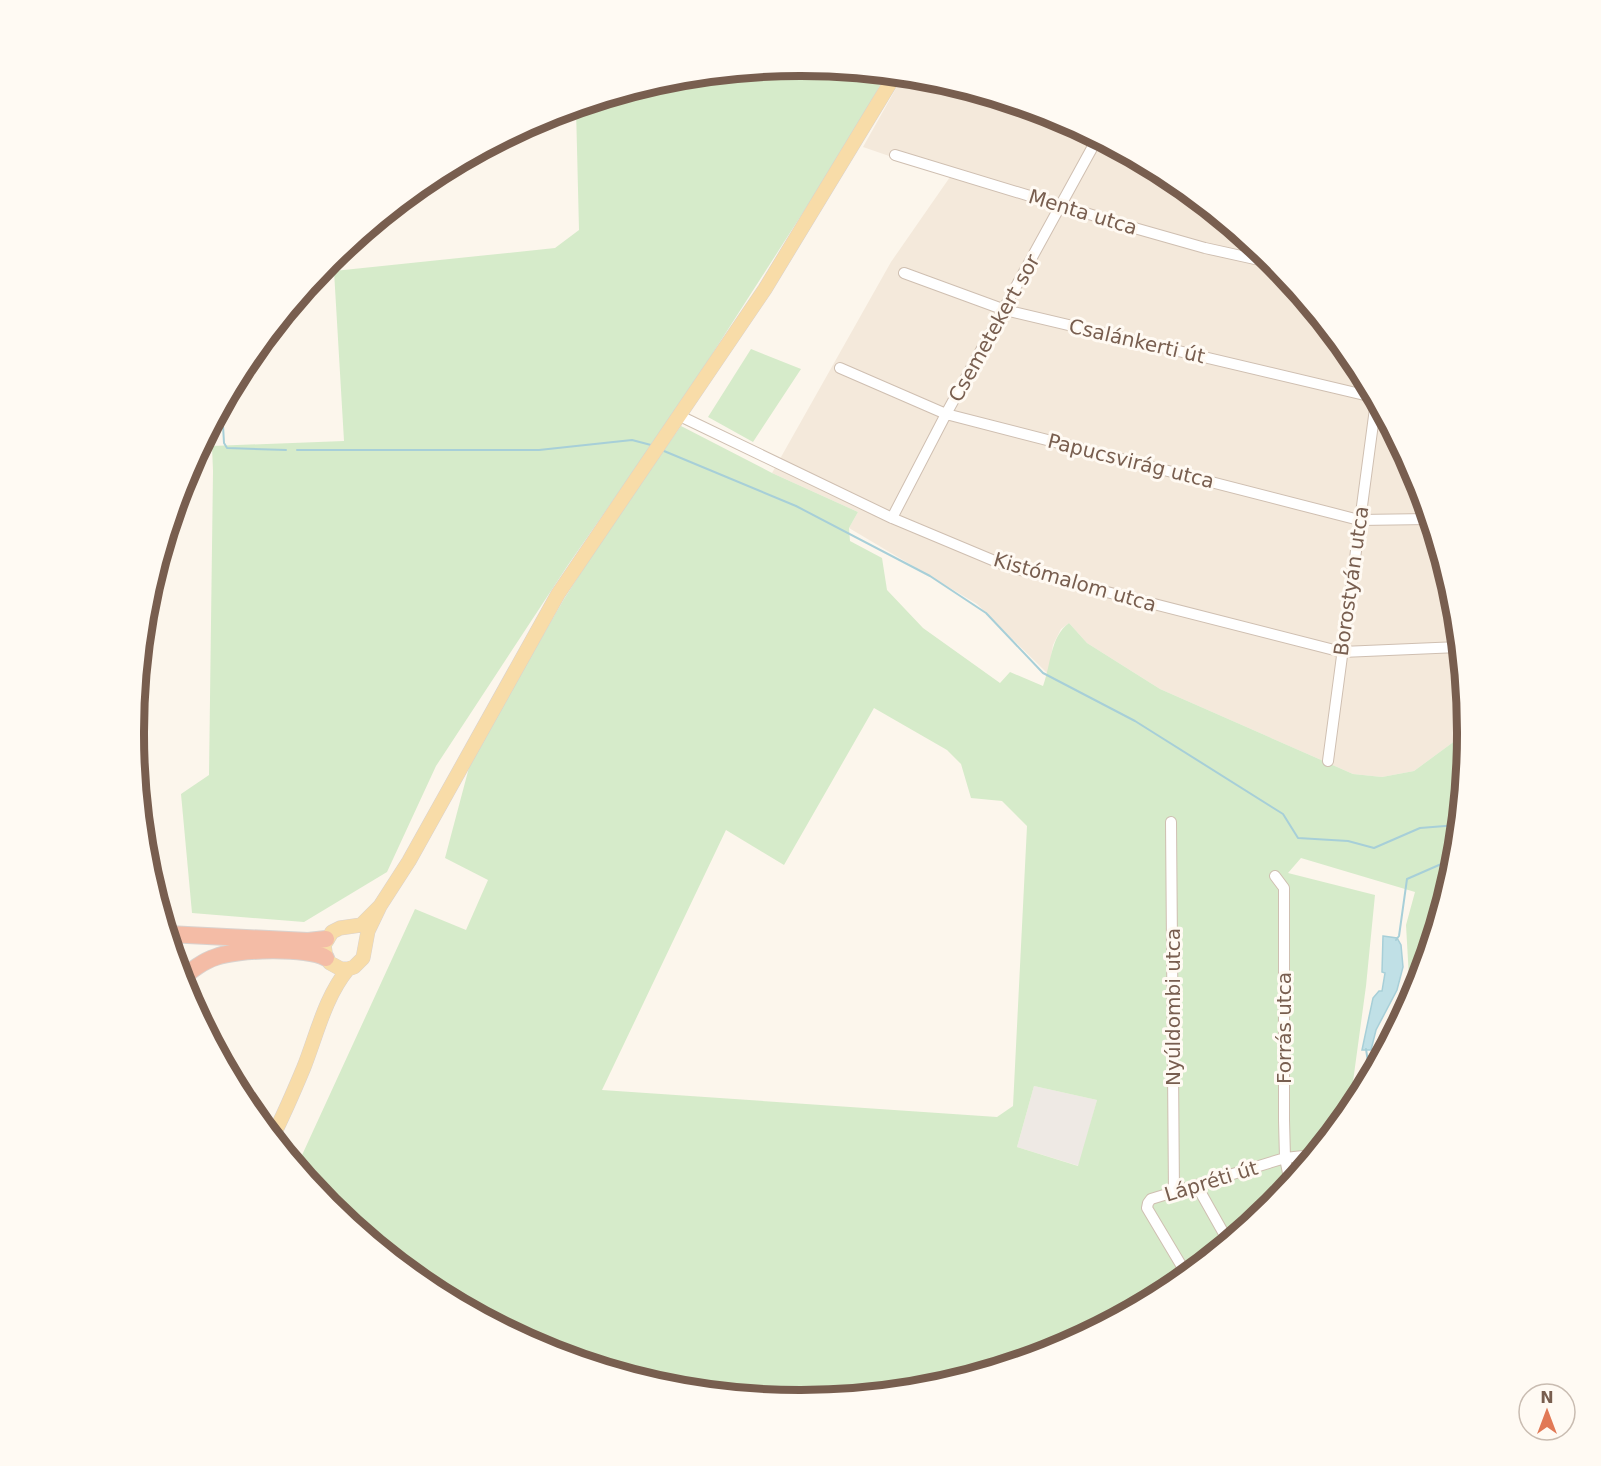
<svg xmlns="http://www.w3.org/2000/svg" width="1601" height="1466" font-family="'DejaVu Sans',sans-serif">
<rect width="100%" height="100%" fill="#fcf6ec"/>
<path fill="#f4e9db" d="M903,76L931,79L1056,117L1171,179L1272,262L1355,363L1417,478L1455,603L1467,732L1414,771L1382,777L1353,774L1160,689L1087,643L1069,623L1061,629L1053,645L1048,674L977,604L849,528L858,512L772,473L891,262L950,177L863,147Z"/>
<path fill="#eee9e4" d="M1034,1086L1097,1100L1079,1166L1017,1147Z"/>
<path fill="#d6ebca" fill-rule="evenodd" d="M801,66L886,74L854,133L684,398L568,565L436,766L387,872L304,922L192,913L181,794L209,775L213,471L212,446L344,441L334,271L555,248L579,230L576,108L671,79Z
M751,349L801,369L753,442L708,417Z
M681,426L772,473L858,512L849,528L850,541L882,558L887,590L923,628L1000,683L1010,672L1043,686C1051,665 1050,637 1069,623L1087,643L1160,689L1353,774L1382,777L1414,771L1467,732L1455,863L1417,989L1377,1063L1375,1047L1409,978L1406,925L1415,892L1301,858L1288,873L1375,895L1366,986L1349,1111L1272,1205L1171,1288L1055,1349L930,1387L801,1400L670,1387L545,1349L430,1287L329,1204L297,1166L415,909L466,930L488,880L445,858L471,760L564,599L615,520ZM874,708L947,750L961,764L971,798L1002,801L1027,826L1013,1106L997,1117L602,1090L726,830L784,865ZM1034,1086L1097,1100L1078,1166L1017,1147Z"/>
<path fill="#c0e0e6" stroke="#a7cfd8" stroke-width="1.5" d="M1383,936L1397,938L1401,945L1403,967L1397,990L1376,1030L1371,1050H1362L1373,998L1379,991H1382L1385,973L1382,972Z"/>
<g fill="none" stroke-linecap="round" stroke-linejoin="round">
<path stroke="#a7cfd8" stroke-width="2" d="M222,408L224,443L227,448L286,450
M297,450H539L632,440L651,445
M664,451L796,506L930,576L986,613L1043,673L1135,721L1283,814L1298,838L1348,841L1374,848L1420,828L1458,825
M1396,940L1399,936L1407,879L1455,858
M1366,1049L1370,1075"/>
<g stroke="#cfbfb1" stroke-width="12">
<path id="minor" d="M895,155L1138,229L1205,248L1273,263
M904,273L1005,310L1373,397
M840,368L946,414L1359,520L1429,519
M680,416L892,518L1009,567L1342,652L1459,647
M892,518L946,414L1097,139
M1328,761L1376,401
M1171,822L1174,1193
M1275,876L1284,888V1120L1285,1158L1290,1183
M1197,1186L1228,1241
M1187,1275L1147,1208L1148,1203L1151,1199L1285,1158L1313,1155"/>
</g>
<g stroke="#d9d2ce" stroke-width="15">
<path id="major" d="M380,906L361,925L340,928L332,932L324,945L326,958L330,963L341,969H348L354,967L363,958L368,931L380,906L409,861L558,594L765,289L895,75
M273,1136C284,1114 294,1091 304,1067C317,1034 325,997 348,969"/>
</g>
<g stroke="#d9d2ce" stroke-width="18">
<path id="highway" d="M168,934L308,941L326,939
M181,979C192,970 203,961 216,957C236,949 309,947 326,958"/>
</g>
<use href="#minor" stroke="#fff" stroke-width="10"/>
<use href="#major" stroke="#f8dca8" stroke-width="14"/>
<use href="#highway" stroke="#f4bca6" stroke-width="16"/>
</g>
<g text-anchor="middle" dominant-baseline="central" stroke-width="6" stroke-linejoin="round" paint-order="stroke">
<g font-size="20" fill="#785e4f" stroke="#fffaf3">
<text transform="translate(1083 212) rotate(17)">Menta utca</text>
<text transform="translate(994 328) rotate(-61)">Csemetekert sor</text>
<text transform="translate(1137 341) rotate(13)">Csalánkerti út</text>
<text transform="translate(1131 461) rotate(14)">Papucsvirág utca</text>
<text transform="translate(1351 581) rotate(-82)">Borostyán utca</text>
<text transform="translate(1075 582) rotate(16)">Kistómalom utca</text>
<text transform="translate(1173 1007) rotate(-90)">Nyúldombi utca</text>
<text transform="translate(1284 1028) rotate(-90)">Forrás utca</text>
<text transform="translate(1211 1181) rotate(-17)">Lápréti út</text>
</g>
</g>
<path d="M0 0H1601V1466H0ZM800 76H801A656 656 0 0 1 1457 732V734A656 656 0 0 1 801 1390H800A656 656 0 0 1 144 734V732A656 656 0 0 1 800 76Z" fill="#fffaf3" fill-rule="evenodd"/>
<path fill="none" stroke="#785e4f" stroke-width="8" d="M800 76H801A656 656 0 0 1 1457 732V734A656 656 0 0 1 801 1390H800A656 656 0 0 1 144 734V732A656 656 0 0 1 800 76Z"/>
<g transform="translate(1547 1412)"><circle r="28" fill="#fffaf3" stroke="#c9bcb1" stroke-width="1.5"/>
<path d="M0-4.5L10 22L0 15L-10 22Z" fill="#e17956"/>
<text y="-9" font-size="16" font-weight="bold" text-anchor="middle" fill="#785e4f">N</text>
</g>
</svg>
